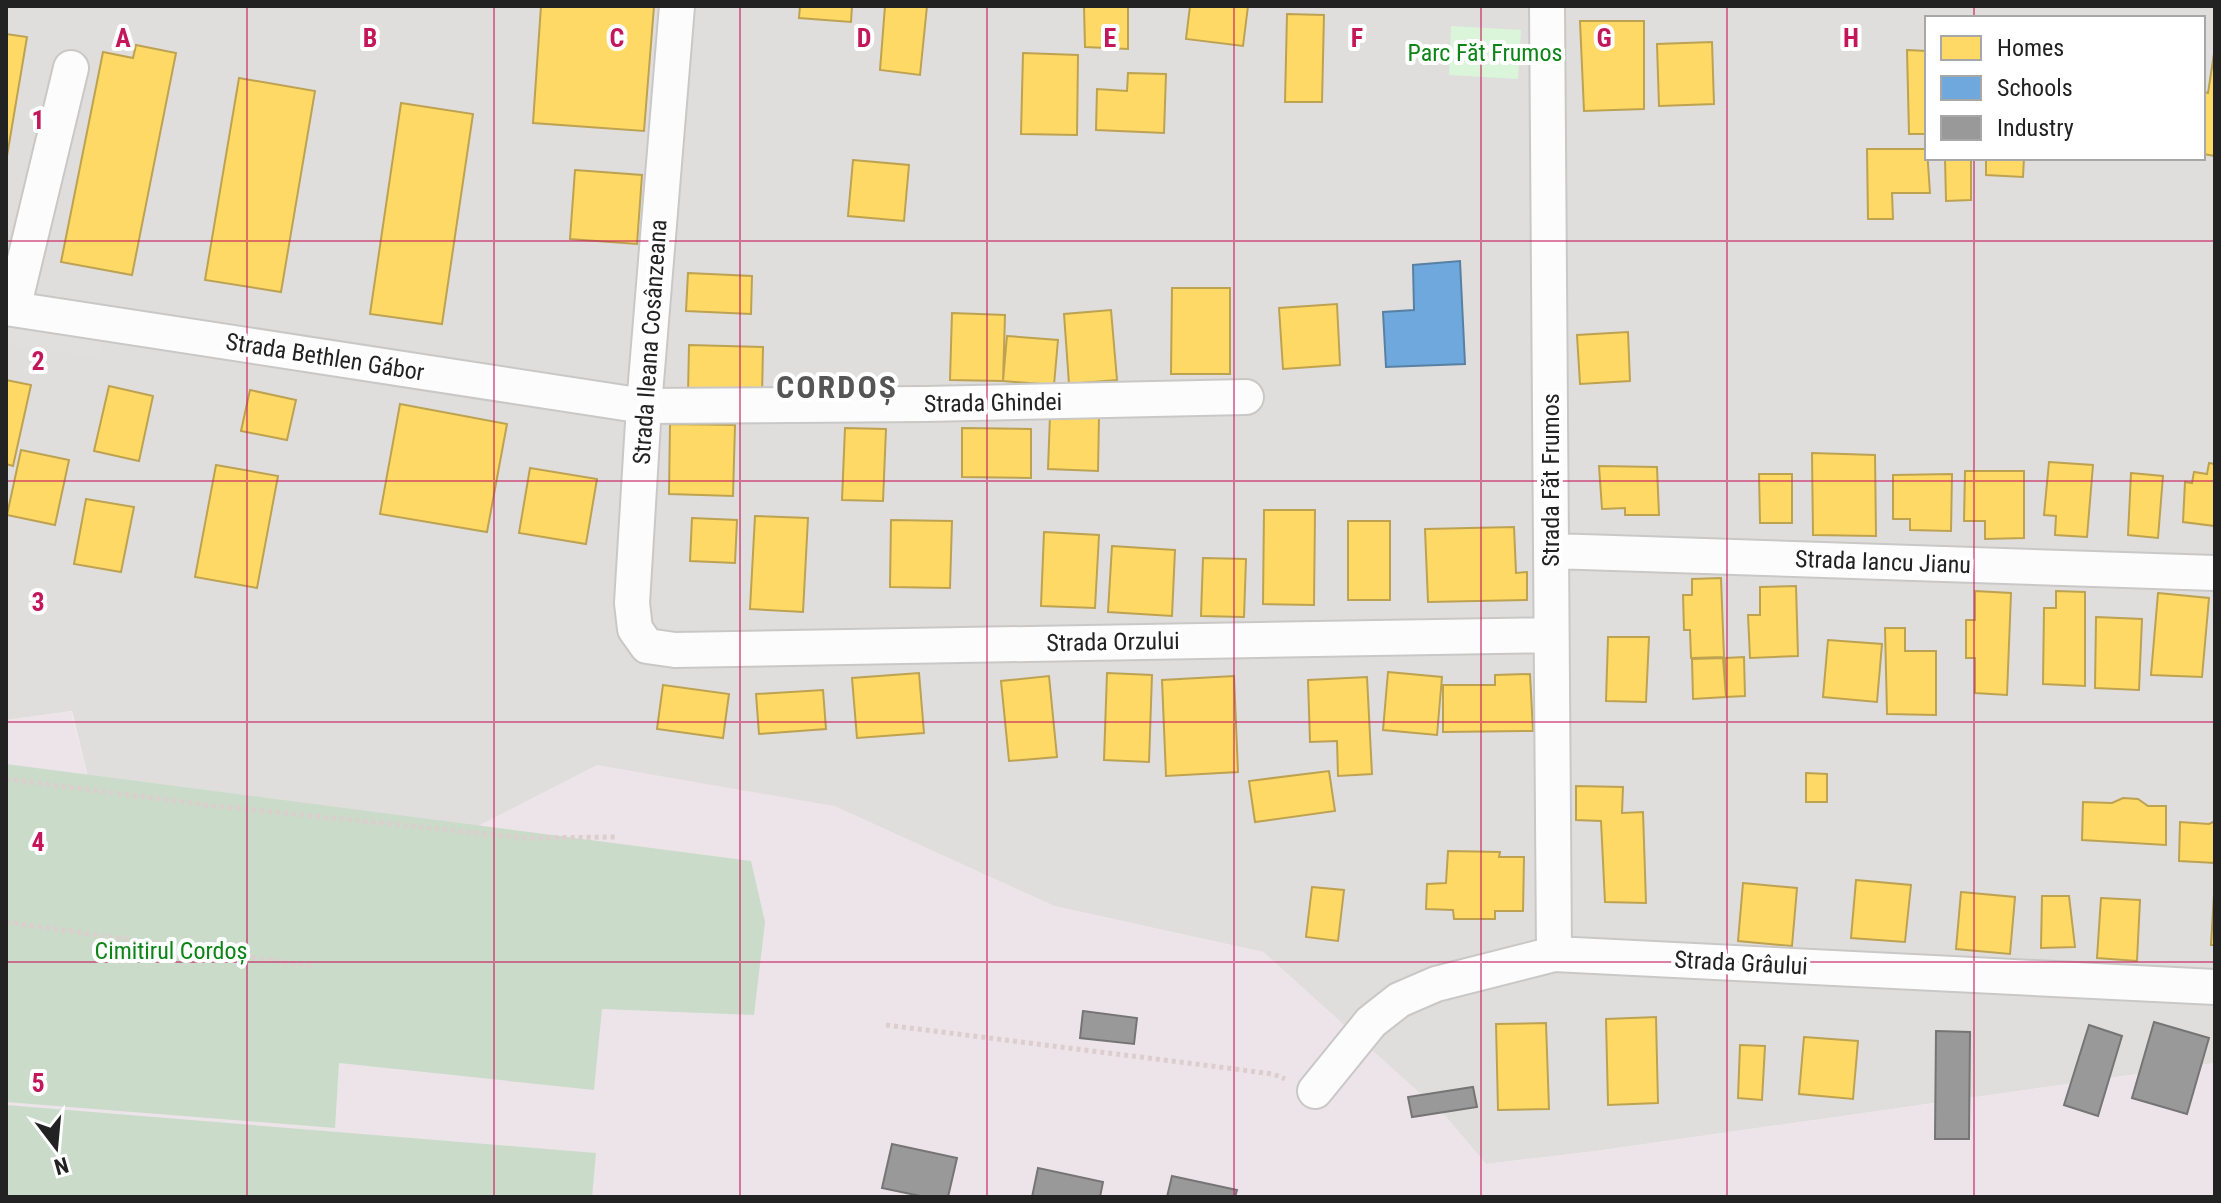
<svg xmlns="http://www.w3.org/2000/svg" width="2221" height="1203" font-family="'Roboto Condensed',sans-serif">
<rect width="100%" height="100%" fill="#f0eeeb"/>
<path fill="#dfdedc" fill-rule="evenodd" d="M6,6H2215V1063L1596,1151L1486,1164L1446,1117L1263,952L1054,906L834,806L423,854L132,959L72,711L6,720ZM1927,18H2203V158H1927Z"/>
<path fill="#ede4e9" d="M71,711L133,959L423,854L597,765L834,806L1054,906L1263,952L1446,1117L1486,1164L1596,1151L2215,1063V1197H6V720Z"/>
<path fill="#cadbca" d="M6,764L751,861L765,922L754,1015L602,1009L594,1090L339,1063L335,1128L6,1102Z
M6,1105L596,1153L592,1197H6Z"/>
<path fill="#daf5da" d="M1451,26L1521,30L1518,79L1449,75Z"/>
<path fill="#e0dfde" d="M6,315L105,329L100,358L6,344Z"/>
<path fill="#ffd966" stroke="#bda252" stroke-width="2" d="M541,6H654L644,131L533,123Z
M800,6H852L851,22L799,18Z
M885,6H927L920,75L880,70Z
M1084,6H1128V49L1085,47Z
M1190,6H1248L1243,46L1186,39Z
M1287,14L1324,15L1322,102H1285Z
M1580,21H1644V109L1584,111Z
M6,34L27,37L6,162Z
M1712,42L1714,104L1659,106L1657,44Z
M136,45L176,53L132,275L61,262L103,52L133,58Z
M2215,47V156L2203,154V92L2208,93Z
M1907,50L1927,51V134H1909Z
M1023,53L1078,55L1077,135L1021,134Z
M1128,73L1166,74L1164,133L1096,130L1097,89L1127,91Z
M239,78L315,91L281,292L205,280Z
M401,103L473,114L442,324L370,314Z
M1867,149H1927L1930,193H1892L1893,219H1868Z
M1945,158H1971V200L1946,201Z
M1986,158H2024L2023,177L1986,175Z
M853,160L909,165L904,221L848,216Z
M575,170L642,175L637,244L570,239Z
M688,273L752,276L751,314L686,311Z
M1172,288H1230V374H1171Z
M1337,304L1340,365L1283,369L1279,308Z
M1111,310L1117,380L1069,384L1064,314Z
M952,313L1005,315L1003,381L950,380Z
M1628,332L1630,381L1580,384L1577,335Z
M1007,336L1058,340L1054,385L1003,381Z
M689,345L763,347L762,396L688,394Z
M6,380L31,385L13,466L6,464Z
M109,386L153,396L139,461L94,451Z
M250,390L296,400L287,440L241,431Z
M400,404L507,424L487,532L380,514Z
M1050,416L1099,417L1098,471L1048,469Z
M670,424L735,425L733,496L669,494Z
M845,428L886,429L883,501L842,500Z
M962,428L1031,429V478L962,477Z
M21,450L69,460L55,525L7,515Z
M1812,453L1875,455L1876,536L1813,535Z
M2049,462L2093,465L2087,537L2055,535L2056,516L2044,515Z
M2209,463L2215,464V526L2183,522L2185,482L2192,483L2194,472L2207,474Z
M216,465L278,476L257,588L195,577Z
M1599,466L1657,467L1659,515H1625V508L1602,509Z
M530,468L597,479L586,544L519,533Z
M1965,471H2024V538L1985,539V521H1964Z
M2131,473L2163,476L2158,538L2128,535Z
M1759,474H1792V523H1760Z
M1952,474L1951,531L1910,530V519H1893V475Z
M86,499L134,507L121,572L74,564Z
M1264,510H1315L1314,605L1263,604Z
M755,516L808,518L803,612L750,609Z
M692,518L737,520L735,563L690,561Z
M891,520L952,521L950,588L890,587Z
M1348,521H1390V600H1348Z
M1514,527L1516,573L1527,572V600L1428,602L1425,529Z
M1044,532L1099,535L1095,608L1041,606Z
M1112,546L1175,550L1172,616L1108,612Z
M1203,558L1246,559L1244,617L1201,616Z
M1721,578L1724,657L1691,658L1690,630H1684L1683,595H1692V579Z
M1796,586L1798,656L1750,658L1748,615H1760V587Z
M1975,591L2011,593L2007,695L1975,693V658H1966V620H1975Z
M2056,591L2085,592V686L2043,684L2044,608H2056Z
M2158,593L2209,598L2202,677L2151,675Z
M2096,617L2142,619L2139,690L2095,688Z
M1885,628H1905V651H1936V715L1887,714Z
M1608,637H1649L1646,702L1606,701Z
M1828,640L1882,644L1877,702L1823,697Z
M1744,657L1745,696L1726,697L1725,658Z
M1723,658L1726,697L1693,699L1692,659Z
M1388,672L1442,677L1437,735L1383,730Z
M919,673L924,733L857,738L852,678Z
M1107,673L1152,675L1149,762L1104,760Z
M1530,674L1533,731L1443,732V685H1495V675Z
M1049,676L1057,757L1009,761L1001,681Z
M1234,676L1238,772L1166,776L1162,680Z
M1367,677L1372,774L1338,776L1337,741L1310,742L1308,680Z
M663,685L729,694L723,738L657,729Z
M823,690L826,729L759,734L756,694Z
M1329,771L1335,811L1255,822L1249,781Z
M1806,773L1827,774V802H1806Z
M1576,786L1623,787L1622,813L1643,812L1646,903L1605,902L1601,821L1576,820Z
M2123,798L2138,799L2148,806H2166V845L2082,840L2083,802L2112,803Z
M2215,821V863L2179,861L2180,822L2209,824Z
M1448,851L1500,852L1499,857H1524L1523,911H1495V919H1454L1453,910L1426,909L1427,884L1446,883Z
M1856,880L1911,885L1905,942L1851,938Z
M1743,883L1797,888L1792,946L1738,941Z
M1312,887L1344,890L1338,941L1306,937Z
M1961,892L2015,897L2010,954L1956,949Z
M2214,894H2215V945H2211Z
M2042,896H2069L2075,947L2041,948Z
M2101,898L2140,900L2137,961L2097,958Z
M1656,1017L1658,1103L1608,1105L1606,1019Z
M1546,1023L1549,1109L1498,1110L1496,1024Z
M1804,1037L1858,1041L1853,1099L1799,1094Z
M1740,1045L1765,1046L1762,1100L1738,1098Z"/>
<path fill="#6fa8dc" stroke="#5880a4" stroke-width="2" d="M1460,261L1465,364L1386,367L1383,312L1414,310L1413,265Z"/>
<path fill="#999" stroke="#757575" stroke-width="2" d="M1083,1011L1137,1018L1134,1044L1080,1038Z
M2154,1022L2209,1038L2187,1114L2132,1098Z
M2089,1025L2122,1036L2098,1116L2064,1105Z
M1936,1031L1970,1032L1969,1139H1935Z
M1473,1087L1477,1107L1412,1117L1408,1097Z
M892,1144L957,1158L948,1197H925L882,1188Z
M1038,1168L1103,1182L1100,1197H1032Z
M1172,1176L1237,1190L1235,1197H1167Z"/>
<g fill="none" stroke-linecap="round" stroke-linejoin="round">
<g stroke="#c9c8c7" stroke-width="38">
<path id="minor" d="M677,6L644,406L632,603L635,629L647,646L675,650L1550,635
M1547,6L1554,954
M6,308L644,406L925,404L1246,397
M13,309L71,68
M1552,551L2215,573
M1315,1091L1371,1022L1399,1000L1436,984L1554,954L2215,987"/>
</g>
<path stroke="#dccecd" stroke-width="5" stroke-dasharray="4 4" stroke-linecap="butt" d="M6,779L207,805L526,838L618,837
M6,922L313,966
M886,1025L1219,1067L1273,1074L1285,1079"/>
<use href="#minor" stroke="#fdfcfc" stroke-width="34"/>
</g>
<path fill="none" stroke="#c2185b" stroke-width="2" stroke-opacity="0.55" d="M247,6V1197M494,6V1197M740,6V1197M987,6V1197M1234,6V1197M1481,6V1197M1727,6V1197M1974,6V18M1974,158V1197M6,241H2215M6,481H2215M6,722H2215M6,962H2215"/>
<g text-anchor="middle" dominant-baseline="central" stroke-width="8" stroke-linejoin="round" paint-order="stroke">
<g font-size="24" fill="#0c8416" stroke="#fff">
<text x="1485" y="53">Parc Făt Frumos</text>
<text x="171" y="951">Cimitirul Cordoș</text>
</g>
<g font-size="24" fill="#222" stroke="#fff">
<text transform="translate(650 342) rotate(-86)">Strada Ileana Cosânzeana</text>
<text transform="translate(325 357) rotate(9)">Strada Bethlen Gábor</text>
<text transform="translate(993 403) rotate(-1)">Strada Ghindei</text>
<text transform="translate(1551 480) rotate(-90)">Strada Făt Frumos</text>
<text transform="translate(1883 562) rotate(2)">Strada Iancu Jianu</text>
<text transform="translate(1113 642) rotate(-1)">Strada Orzului</text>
<text transform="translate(1741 963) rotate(3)">Strada Grâului</text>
</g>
<g font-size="32" font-weight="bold" letter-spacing="2" fill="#555" stroke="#fff">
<text x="837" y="387">CORDOȘ</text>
</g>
</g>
<g font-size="26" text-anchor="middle" font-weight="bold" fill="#c2185b" stroke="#fff" stroke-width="8" stroke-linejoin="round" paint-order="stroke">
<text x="123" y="47">A</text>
<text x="370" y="47">B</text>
<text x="617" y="47">C</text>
<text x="864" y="47">D</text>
<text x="1110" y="47">E</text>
<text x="1357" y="47">F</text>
<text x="1604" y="47">G</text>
<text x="1851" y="47">H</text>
<text x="38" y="129">1</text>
<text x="38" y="370">2</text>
<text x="38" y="611">3</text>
<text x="38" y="851">4</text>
<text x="38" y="1092">5</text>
</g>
<rect width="2221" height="1203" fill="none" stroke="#222222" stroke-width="16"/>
<rect x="1925" y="16" width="280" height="144" fill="#ffffff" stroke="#a7a7a7" stroke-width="2"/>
<rect x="1941" y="36" width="40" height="24" fill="#ffd966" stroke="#a7a7a7" stroke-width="2"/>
<text x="1997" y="56" font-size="24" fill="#222222">Homes</text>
<rect x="1941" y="76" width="40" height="24" fill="#6fa8dc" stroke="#a7a7a7" stroke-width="2"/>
<text x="1997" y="96" font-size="24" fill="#222222">Schools</text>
<rect x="1941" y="116" width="40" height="24" fill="#999999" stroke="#a7a7a7" stroke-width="2"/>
<text x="1997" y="136" font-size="24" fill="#222222">Industry</text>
<g transform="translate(56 1147) rotate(164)" stroke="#ffffff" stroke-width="6" paint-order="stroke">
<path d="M0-6L14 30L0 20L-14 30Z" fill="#222222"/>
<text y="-12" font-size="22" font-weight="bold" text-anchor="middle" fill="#222222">N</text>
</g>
</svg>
